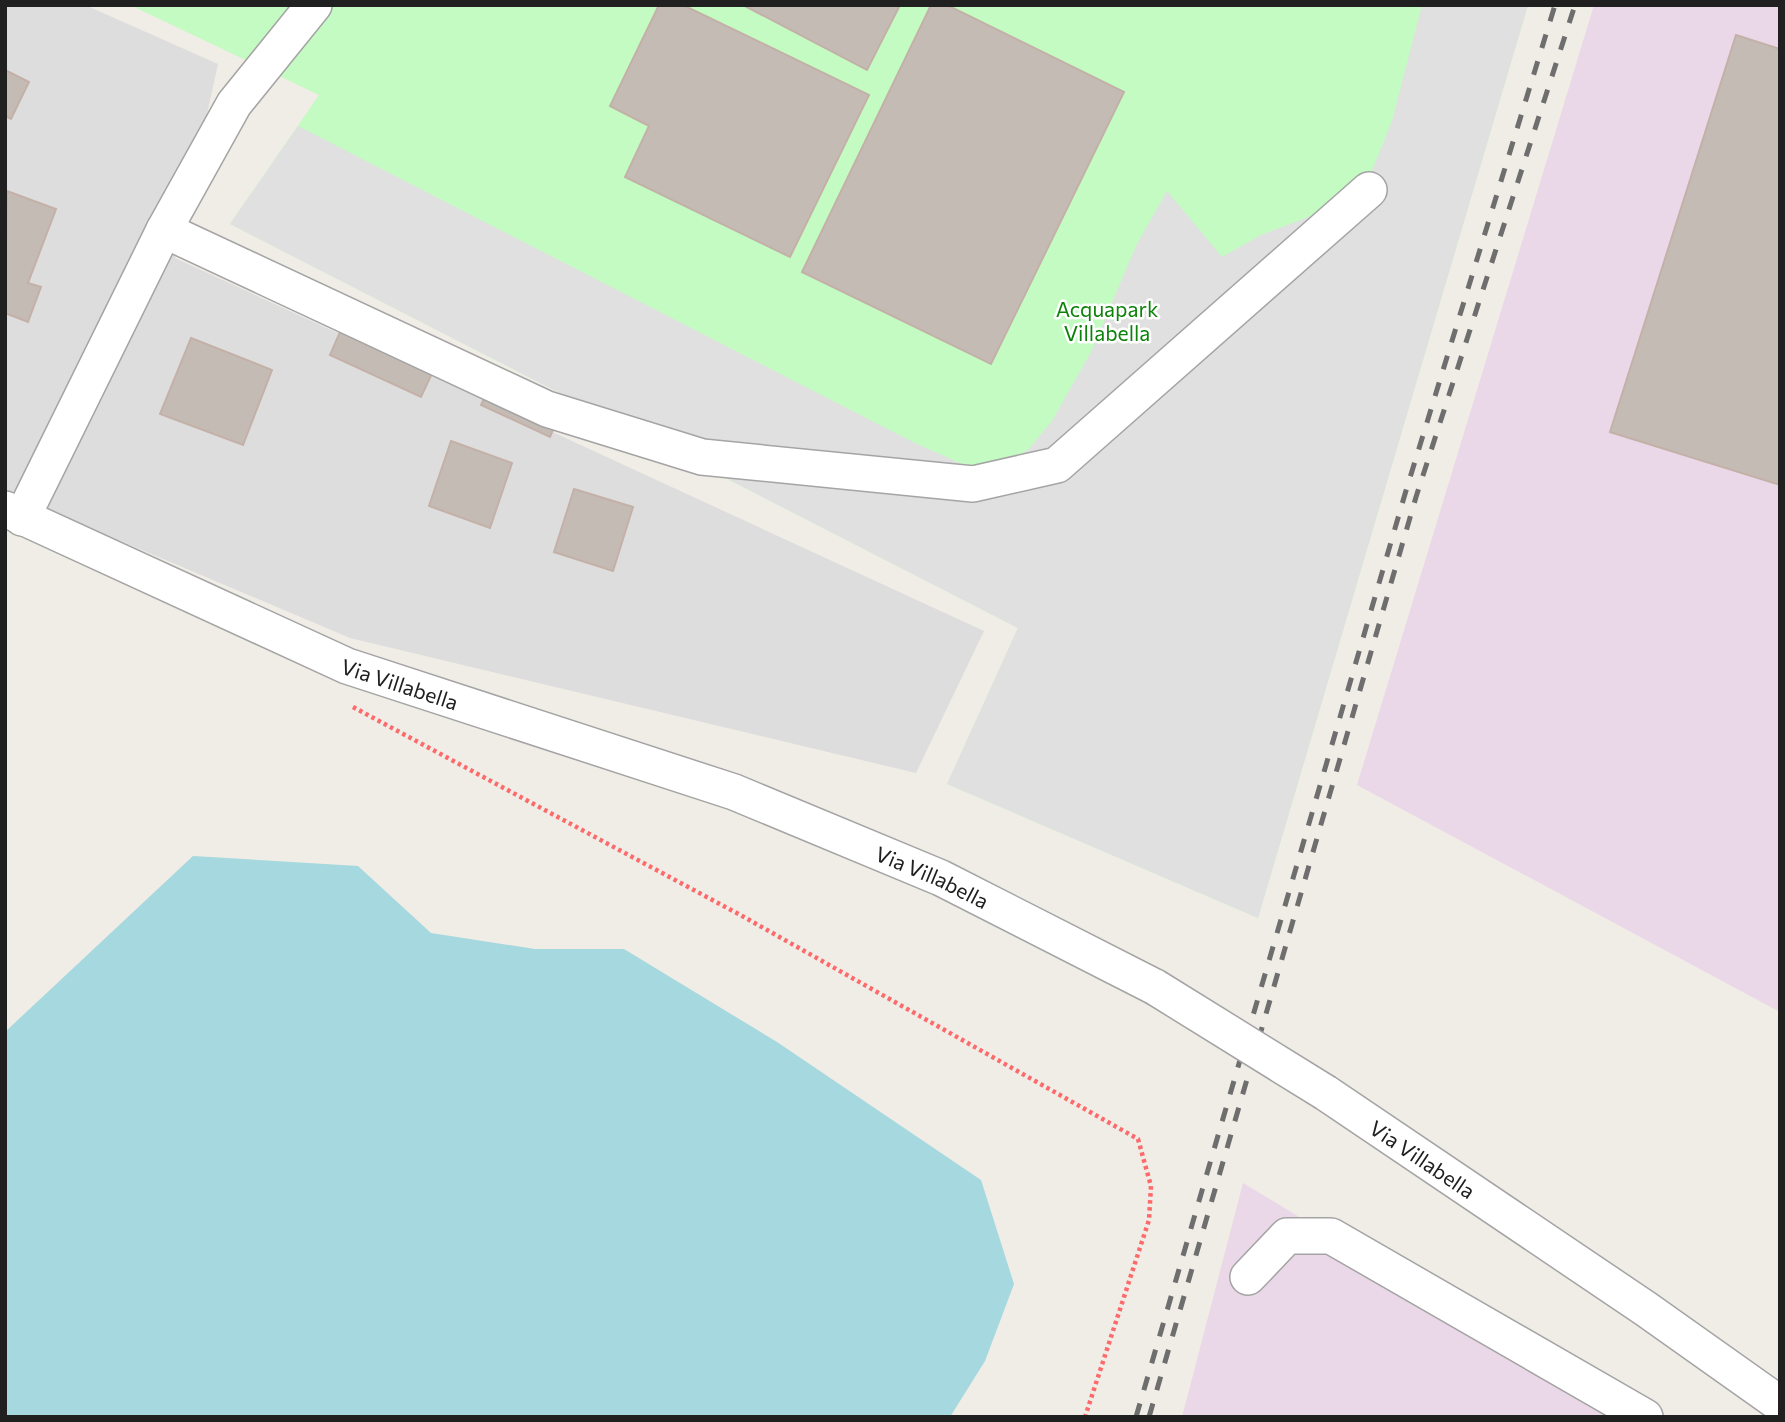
<svg xmlns="http://www.w3.org/2000/svg" width="1785" height="1422" font-family="Commissioner,sans-serif">
<rect width="100%" height="100%" fill="#f0ece6"/>
<path fill="#dedddd" d="M5,5H85L218,64L175,258L984,631L916,773L350,638L5,492Z"/>
<path fill="#ead8e8" d="M1594,5H1780V1012L1357,785Z
M1243,1183L1630,1417H1182Z"/>
<path fill="#c4fbc2" d="M130,5H1528L1258,918L947,784L1018,628L230,224L319,95Z"/>
<path fill="#e0e0e0" d="M1422,5H1528L1258,918L947,784L1018,628L230,224L298,126L913,442L975,470L1007,462L1028,450L1052,421L1091,352L1136,246L1167,191L1222,257L1261,235L1306,218L1339,199L1372,171L1392,121Z"/>
<path fill="#a5d8df" d="M193,856L358,866L431,933L535,949H624L777,1042L981,1180L1014,1284L985,1361L950,1417H5V1032Z"/>
<path fill="#c5bbb5" stroke="#c3b1a8" stroke-width="2" d="M659,5H683L869,95L790,257L625,177L649,126L610,106Z
M743,5H900L867,70Z
M931,5H947L1124,92L991,364L802,272Z
M1736,35L1780,49V485L1610,432Z
M5,70L29,82L11,119L5,116Z
M7,191L56,209L28,283L41,287L28,322L5,313Z
M343,325L435,367L421,397L330,355Z
M191,338L272,370L243,445L160,414Z
M487,392L556,423L550,437L481,405Z
M451,441L512,463L490,528L429,506Z
M574,489L633,507L613,571L554,552Z"/>
<g fill="none" stroke-linecap="round" stroke-linejoin="round">
<g stroke="#a4a4a4" stroke-width="38">
<g id="street">
<path d="M164,230L547,409L702,457L973,484L1057,465L1369,190"/>
<path id="s1" d="M5,509L347,666L734,792L941,878L1155,987"/>
<path d="M22,518L164,230L234,104L314,5"/>
<path id="s2" d="M1326,1093L1646,1309L1780,1404"/>
<path d="M1248,1277L1287,1236H1331L1645,1417"/>
</g>
</g>
<path stroke="#fd6a6b" stroke-width="4.5" stroke-dasharray="3.5 3.5" stroke-linecap="butt" d="M353,707L744,917L1138,1139L1151,1186L1149,1220L1085,1417"/>
<use href="#street" stroke="#fff" stroke-width="35"/>
<path stroke="#6e6e6e" stroke-width="5" stroke-dasharray="14 14" stroke-linecap="butt" d="M1136,1417L1405,494L1555,5
M1149,1417L1416,497L1575,5"/>
<g stroke="#a4a4a4" stroke-width="38" stroke-linecap="butt">
<path id="street-bridge" d="M1155,987L1326,1093"/>
</g>
<use href="#street-bridge" stroke="#fff" stroke-width="35"/>
</g>
<g text-anchor="middle" dominant-baseline="central" stroke-width="5" stroke-linejoin="round" paint-order="stroke">
<g font-size="21" fill="#0c8209" stroke="#fff">
<text x="1107" y="308">Acquapark<tspan x="1107" dy="24">Villabella</tspan></text>
</g>
<g font-size="21" fill="#202020" stroke="#fff">
<text stroke="none"><textPath href="#s1" startOffset="432">Via Villabella</textPath></text>
<text stroke="none"><textPath href="#s1" startOffset="999">Via Villabella</textPath></text>
<text stroke="none"><textPath href="#s2" startOffset="117">Via Villabella</textPath></text>
</g>
</g>
<rect width="1785" height="1422" fill="none" stroke="#202020" stroke-width="14"/>
</svg>
